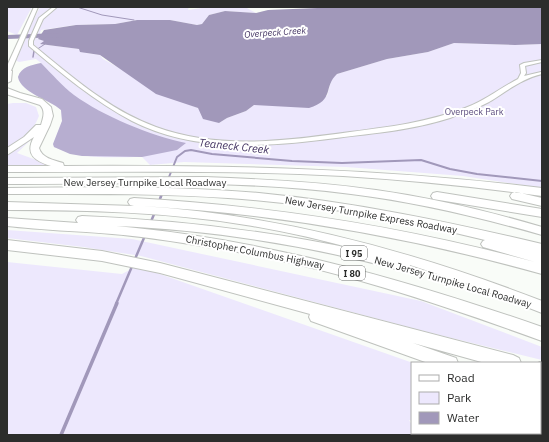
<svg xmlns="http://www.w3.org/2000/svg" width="549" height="442" font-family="'IBM Plex Sans',sans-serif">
<rect width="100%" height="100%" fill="#f9fcf8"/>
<path fill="#ede8fd" d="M7,7H32L17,35L7,31Z
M40,7H189L188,10L208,7H245L256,13L225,11L209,15L202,24L197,25L170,20H137L115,24L75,25L41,30L38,39L45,41L41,44L79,49L86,53L100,55L103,59L175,99L198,108L219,123L227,118L246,111L254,105L327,96L332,78L337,74L387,59L428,52L454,43L515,45L542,44V188L463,176L346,167L184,162L150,165L142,157C110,157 84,160 54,147L53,144L62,121L61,110C49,99 21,93 18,77C22,66 31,66 41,63L36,59L19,62L15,60V57Z
M13,103H26L36,107L39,116C32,133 23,139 7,148V104Z
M37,134L17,153L53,166H7V154Z
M7,230L132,239L421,301L542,347V360L427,332L141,256L83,247L7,238Z
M7,262L122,274L137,266L413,363L412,421L409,420L412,425V433H418L419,435H7Z
M540,408H542V435H460L453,433H540Z"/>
<path fill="#b7aed0" d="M41,63C52,74 62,86 74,95C103,116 151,136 186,143L177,150L142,157L82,156L70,154L54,147L53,144L62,121L61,110C49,99 21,93 18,77C21,67 31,65 41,63Z"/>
<path fill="#a198ba" d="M342,7H542V44L515,45L454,43L428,52L387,59L337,74C323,87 335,100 309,108L254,105L246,111L227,118L219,123L203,119L198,108L156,94L100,55L80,52L79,49L40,44L44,41L38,39L44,30L76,25L115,24L137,20H170L197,25L202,24L209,15L225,11L256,13L268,10Z"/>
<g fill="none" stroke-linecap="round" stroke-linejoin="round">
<path stroke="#a198ba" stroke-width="1" d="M77,7L102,15L134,20
M36,50L45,44"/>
<path stroke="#a198ba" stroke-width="1.5" d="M33,57L34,51L37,49"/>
<path stroke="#a198ba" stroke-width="2" d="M161,197L177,157L185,151L191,150L212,154L292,161L342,163L421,160L450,169L477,174L542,181"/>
<path stroke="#a198ba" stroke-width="2.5" d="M159,202L161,196
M135,259L155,212
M116,304L133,264"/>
<path stroke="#a198ba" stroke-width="3.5" d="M61,435L117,303"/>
<path fill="#a198ba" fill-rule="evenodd" d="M59,33H62V37L7,39V35Z"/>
<g stroke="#bfc2be" stroke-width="2">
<path id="minor" d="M53,7H57L43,19L33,41V45C71,76 109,110 156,127C219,150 285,141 350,132C389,127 428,122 465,108C485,101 500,88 518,79L521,73L520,65L524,63L542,60V62L525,66L526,73L524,76L541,72L542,74C521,79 507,91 489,102C476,109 463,113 450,118C413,130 374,133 336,138C268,147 195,153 132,121C94,101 62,74 29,46V41L39,18Z"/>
</g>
<g stroke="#bfc2be" stroke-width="2">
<path id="major" d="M34,7H38L10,73L7,75V66Z"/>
</g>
<g stroke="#bfc2be" stroke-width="2">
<path id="highway" d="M7,69L12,71L11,81L7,83Z
M7,88L20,93L42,99L51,107L53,116L50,125L39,148C42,158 53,160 63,163L64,166C225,165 381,168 542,188V196C476,187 410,180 343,176C231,170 119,172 7,172V166H51C36,161 24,155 34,137L7,155V148L24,137L36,125H41C43,118 46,111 40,105L9,95L7,94Z
M204,177C262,179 319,182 376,190C433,198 488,211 542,227V235C479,217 416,202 351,194C237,179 121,184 7,184V178Z
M7,188C91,187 175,186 259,193C354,202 449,222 542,244V254L522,249L542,254V274C409,237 280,214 142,206C280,215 413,251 542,301V313L465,283L410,265L409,270L404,271C310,246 214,230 116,226C263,239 404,279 542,327V341C437,303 331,267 220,249C184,243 149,237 112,234C77,231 42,230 7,226V218L78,223L76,220L78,217L82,216C177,220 270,231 363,251L359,250C322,240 284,231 246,225C167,212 87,210 7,210V202L134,206L130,205L128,202L130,199L134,198C273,206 401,226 535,262L483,247L481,244L483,241L485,240C401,220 315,204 228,198C155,193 81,194 7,194Z
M437,192L542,209V217L433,199L431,196L433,193Z
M516,192L542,198V206L512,199L510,196L512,193Z
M7,240L102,251L160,263L513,355L519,358L521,363H485L413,343L456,358L458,363H428L311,321L309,317L310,314L160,273L102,261L7,250Z
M540,362L542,363V379L540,378V363H538Z
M540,385L542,386V404L540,403Z"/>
</g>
<use href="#minor" fill="#fff" fill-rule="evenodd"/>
<use href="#major" fill="#fff" fill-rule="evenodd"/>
<use href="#highway" fill="#fff" fill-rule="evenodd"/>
</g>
<g text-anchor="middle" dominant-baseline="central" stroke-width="4" stroke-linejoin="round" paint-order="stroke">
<g font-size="9" font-style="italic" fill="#413160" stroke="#fff">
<text transform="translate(275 32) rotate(-4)">Overpeck Creek</text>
</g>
<g font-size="9" fill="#5d4e7f" stroke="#fff">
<text x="474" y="111">Overpeck Park</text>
</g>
<g fill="#fff" stroke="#6b6c6b" stroke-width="1">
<rect x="341" y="246" width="26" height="14" rx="3"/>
<rect x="339" y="266" width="26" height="14" rx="3"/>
</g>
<g font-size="9" font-weight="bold" fill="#2c2d2c">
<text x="354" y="253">I 95</text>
<text x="352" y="273">I 80</text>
</g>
<g font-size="10" fill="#2c2d2c" stroke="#fff">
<text x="145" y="182">New Jersey Turnpike Local Roadway</text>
<text transform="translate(371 215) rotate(10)">New Jersey Turnpike Express Roadway</text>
<text transform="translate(255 252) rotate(11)">Christopher Columbus Highway</text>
<text transform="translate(453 282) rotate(16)">New Jersey Turnpike Local Roadway</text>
</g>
<g font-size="11" font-style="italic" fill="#413160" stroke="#fff">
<text transform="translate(234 146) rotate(6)">Teaneck Creek</text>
</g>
</g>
<rect width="549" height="442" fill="none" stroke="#2c2d2c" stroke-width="16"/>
<rect x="411" y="362" width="130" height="72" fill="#ffffff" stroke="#ababab"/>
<rect x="419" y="375" width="20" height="6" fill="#ffffff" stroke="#ababab"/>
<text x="447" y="382" font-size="12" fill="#2c2d2c">Road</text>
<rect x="419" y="392" width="20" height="12" fill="#ede8fd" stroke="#ababab"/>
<text x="447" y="402" font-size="12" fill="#2c2d2c">Park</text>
<rect x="419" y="412" width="20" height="12" fill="#a198ba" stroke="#ababab"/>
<text x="447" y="422" font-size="12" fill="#2c2d2c">Water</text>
</svg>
